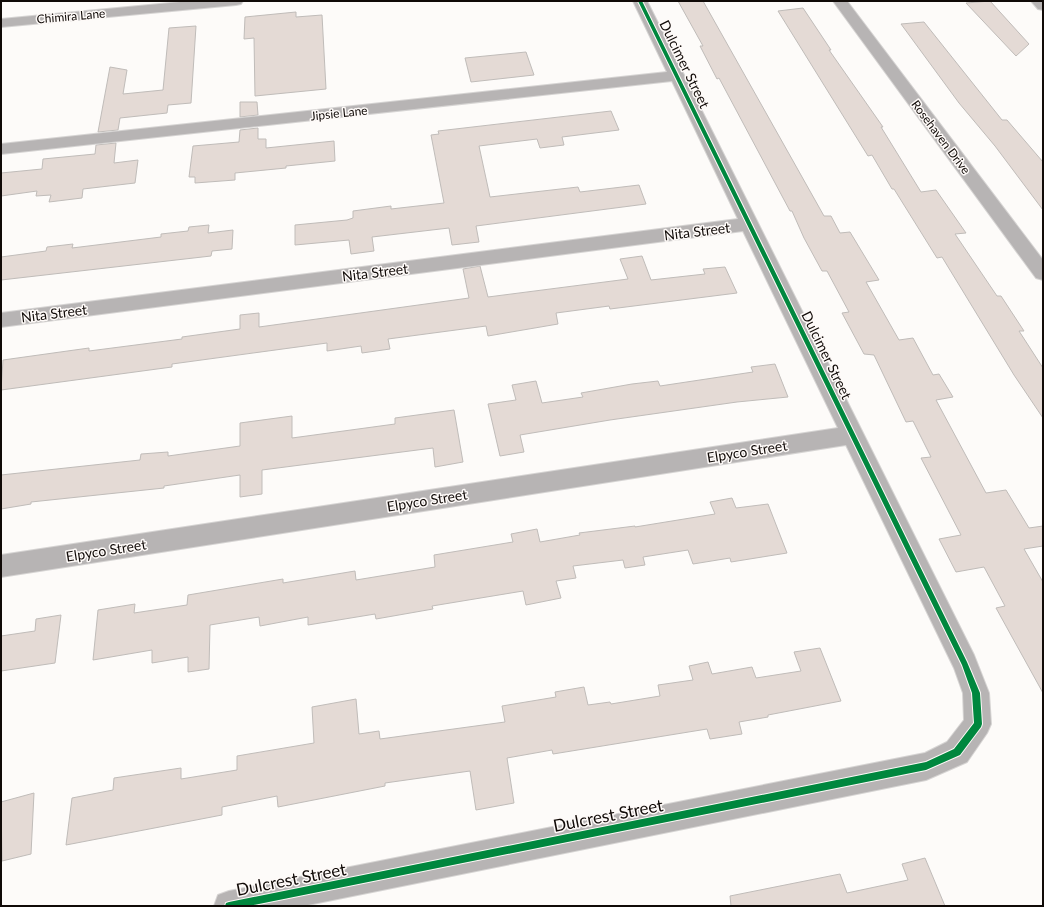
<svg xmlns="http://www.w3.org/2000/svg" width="1044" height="907" font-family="Lato,sans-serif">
<rect width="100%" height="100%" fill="#fdfbf9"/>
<path fill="#e4dad5" stroke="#c0bcb9" d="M678,1H703L824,216H831L840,233L850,232L879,280L866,282L899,340L913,338L933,375L939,374L953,397L936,400L986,493L1006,490L1029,528L1043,526V546L1024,549L1043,582V693L996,608L1005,606L984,567L956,572L939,539L961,535L921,458L931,457L913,421L906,422L874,355L864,354L842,313L849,312L827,271H822L804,238L792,211H790L719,78L717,79L700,46H703Z
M990,1L1029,44L1016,56L966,3Z
M803,8L831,50H829L883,127H881L921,192L936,190L966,233L955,234L997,296H1001L1024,331H1019L1043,368V418L1014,375L942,257L937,258L894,189H892L872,155L868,156L778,11Z
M296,12V17L322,15L326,89L255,96L254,38L244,39L245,17Z
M924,22L1002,120H1007L1043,162V210L995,146L959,103L901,24Z
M196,26L191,103L168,105L167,113L120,118L118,130L98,132L110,67L127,70L123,94L163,90L169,28Z
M526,52L534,75L471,82L465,58Z
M240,102H257L258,115L240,117Z
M611,111L619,130L562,137L564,145L540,148L537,139L479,146L490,197L578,187L580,192L639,185L646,204L476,226L479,242L452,245L449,228L372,237L374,251L351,254L349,240L295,245V225L347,220L353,218V211L391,206V209L444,203L431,135L439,134L438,131Z
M258,128V139H266V148L334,141L335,161L286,166V168L235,173V180L195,183V177H189L193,146L239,142L240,130Z
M116,143L114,163L138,160L135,183L83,189L82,198L49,202L51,195L36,196L37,191L1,196V173L42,169L43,159L95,154L96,145Z
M209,225L208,233L233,230L232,249L212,251L211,256L1,280V257L46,251L47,247L73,244L72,248L161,237V234L188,231L189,227Z
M642,256L651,280L705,274L703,269L725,267L737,293L610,309L609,306L556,313L558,324L488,336L486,326L388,339L390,349L362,353L361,346L327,351V343L172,364V367L1,390L3,360L89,348V351L182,339V337L240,329V315L259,313V327L469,298L463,269L480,266L488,297L628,279L620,259Z
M775,364L788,397L737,402L610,420L520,435L524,452L500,456L488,404L516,400L512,385L536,381L542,403L583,397L581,393L632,384L658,381L660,386L753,372L751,367Z
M454,410L463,462L435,467L433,448L262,470V494L240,497V475L164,486V488L31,502V504L1,509V475L140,460L141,454L168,452V456L240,446V423L292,416V438L395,424V418Z
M732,498L736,508L768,504L787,553L731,562L730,558L693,564L688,550L643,557L645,565L625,568L623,560L573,566L576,578L556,581L561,598L526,605L523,591L432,606L433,609L376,619L375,614L308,625V617L260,626L259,617L210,625L209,669L188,672V657L152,663V650L93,660L98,610L135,604L134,613L187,605L188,595L283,579V583L355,571L356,580L435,567L434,555L513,542L511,534L537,529L540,542L580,535L579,533L635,526V527L715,514L710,502Z
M61,615L55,663L1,671V636L35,631L36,619Z
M820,648L841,701L768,715V717L739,722L742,734L710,739L707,729L553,754L552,750L507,758L514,803L476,810L470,771L385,783V786L278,807L277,796L222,807V815L66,845L72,798L113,790L114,778L181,768V779L237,770V756L314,743L312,707L356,699L359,734L379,731L380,739L505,722L502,706L556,697L555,692L584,687L588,705L610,702L611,704L660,696L658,685L693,680L689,666L708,662L712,674L752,667L756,678L801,671L794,652Z
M34,793L31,854L2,861L1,802Z
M925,858L945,906H731L730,896L840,874L847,893L908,880L902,864Z"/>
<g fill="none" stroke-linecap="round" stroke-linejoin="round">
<g stroke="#d6d4d3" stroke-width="2">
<path id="minor" d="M191,1H243L241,4L236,5L1,27V19Z
M633,1H647L974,655L989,693L991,724L987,733L967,762L926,780L303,906H214L218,895L229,891L925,753L947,742L964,720L963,693L954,668L846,445L1,577V555L838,428L743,231L1,327V313L738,219L672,81L1,154V144L667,72Z
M833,1H847L1043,260V280L1036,278Z
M1031,1H1043V10L1038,9Z"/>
</g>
<use href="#minor" fill="#b7b4b4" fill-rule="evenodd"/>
<g stroke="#fefaf8" stroke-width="2">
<path id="cycleway" d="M638,1H642L967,662L980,693L982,724L981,727L960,755L926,770L249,906H225L226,903L229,902L926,762L954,749L974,723L972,693L962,665Z"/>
</g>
<use href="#cycleway" fill="#00873e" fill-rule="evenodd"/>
</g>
<g text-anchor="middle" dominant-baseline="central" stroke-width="3" stroke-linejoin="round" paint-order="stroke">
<g font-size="12" fill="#100a07" stroke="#fefaf8">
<text transform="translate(71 16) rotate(-5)">Chimira Lane</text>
<text transform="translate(339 113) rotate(-6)">Jipsie Lane</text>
<text transform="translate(941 137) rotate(53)">Rosehaven Drive</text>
</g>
<g font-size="14" fill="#100a07" stroke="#fefaf8">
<text transform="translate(685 64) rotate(64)">Dulcimer Street</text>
<text transform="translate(697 231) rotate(-7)">Nita Street</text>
<text transform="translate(375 272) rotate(-7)">Nita Street</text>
<text transform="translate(54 313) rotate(-7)">Nita Street</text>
<text transform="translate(827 355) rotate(64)">Dulcimer Street</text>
<text transform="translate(747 451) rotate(-9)">Elpyco Street</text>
<text transform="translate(427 500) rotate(-9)">Elpyco Street</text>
<text transform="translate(106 550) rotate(-9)">Elpyco Street</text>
</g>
<g font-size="17" fill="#100a07" stroke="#fefaf8">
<text transform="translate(608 815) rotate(-11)">Dulcrest Street</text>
<text transform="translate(291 879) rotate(-11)">Dulcrest Street</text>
</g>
</g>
<rect width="1044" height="907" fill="none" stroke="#100a07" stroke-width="4"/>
</svg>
